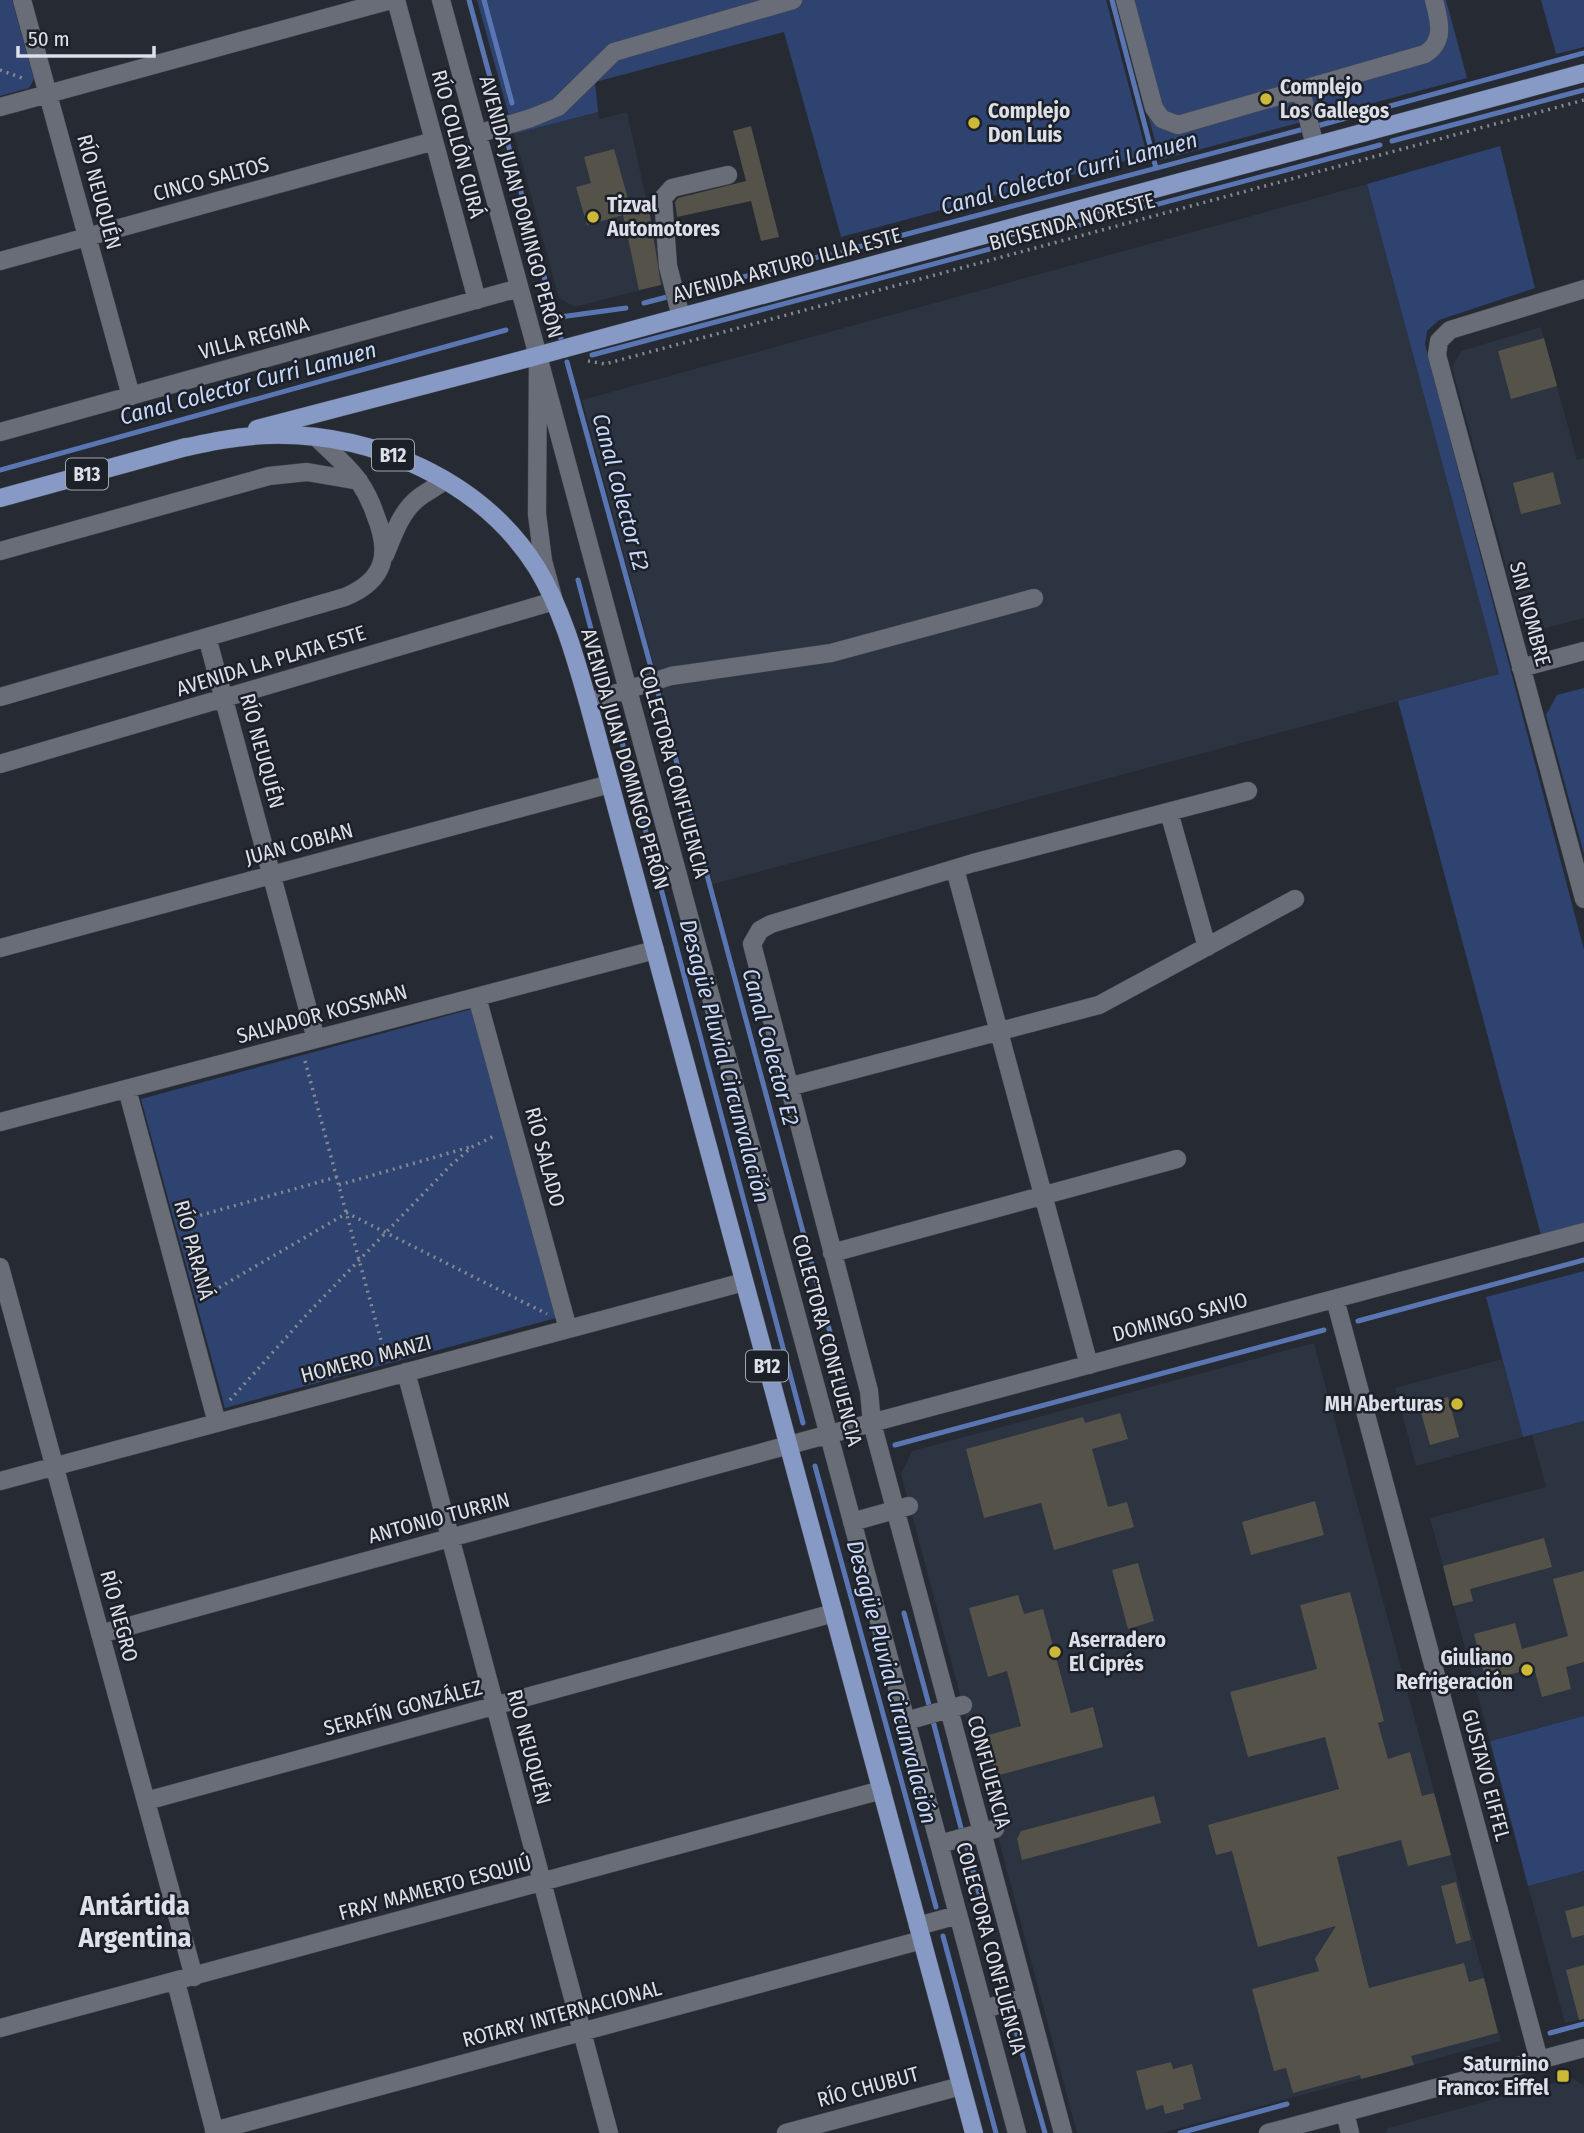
<svg xmlns="http://www.w3.org/2000/svg" width="1584" height="2133" font-family="'Fira Sans Condensed',sans-serif">
<rect width="100%" height="100%" fill="#262a33"/>
<path fill="#2c3341" d="M598,112L599,119L627,112L665,284L575,307L559,298L514,134Z
M1367,184L1499,674L713,884L582,400Z
M1541,327L1577,460L1584,458V618L1538,630L1521,621L1452,367L1461,351Z
M1314,1343L1501,2041L1162,2133H1077L901,1474L912,1451Z
M1502,1359L1523,1437L1416,1466L1395,1388Z
M1584,1421V1716L1490,1741L1430,1518L1546,1487L1532,1435Z
M1584,1871V2018L1565,2023L1528,1886Z
M1572,2078L1584,2086V2133H1385L1388,2128Z"/>
<path fill="#2f4371" d="M0,0H12L34,79L29,88L0,96Z
M477,0H1106L1147,155L841,237L784,32L595,82L598,112L514,134Z
M1118,0H1446L1467,78L1160,160Z
M1541,0H1584V47L1556,54Z
M1500,146L1535,288L1439,320L1427,331L1425,344L1584,950V1223L1541,1235L1398,701L1499,674L1367,184Z
M1584,688V854L1546,715L1557,695Z
M472,1009L556,1318L225,1408L141,1099Z
M1584,1271V1421L1523,1437L1486,1297Z
M1584,1716V1871L1528,1886L1490,1741Z"/>
<g fill="none" stroke-linecap="round" stroke-linejoin="round">
<path stroke="#5a76b2" stroke-width="5" d="M469,0L500,114
M484,0L512,103
M1112,0L1156,168
M1317,126L1584,53
M505,133L561,339
M1392,141L1584,90
M843,251L1304,129
M680,294L829,254
M644,303L667,297
M560,317L626,308
M592,355L1380,145
M567,362L652,671
M0,470L506,330
M578,580L605,682
M657,689L852,1414
M613,708L803,1423
M1358,1321L1584,1260
M895,1445L1324,1330
M815,1466L936,1907
M904,1613L929,1705
M933,1721L961,1828
M966,1844L982,1905
M943,1936L996,2133
M1015,2028L1045,2133
M1550,2033L1584,2024
M1180,2133L1287,2104"/>
</g>
<path fill="#555349" d="M751,126L779,237L761,241L751,201L677,217L675,202L678,198L746,181L733,131Z
M614,149L632,213L649,209L661,285L639,290L623,215L587,225L576,187L591,183L584,157Z
M1544,338L1557,386L1511,399L1498,351Z
M1553,472L1561,504L1521,514L1513,483Z
M1448,1397L1459,1437L1430,1445L1419,1405Z
M1120,1413L1128,1439L1092,1449L1108,1507L1127,1502L1134,1527L1054,1550L1041,1503L984,1518L966,1449L1083,1417L1085,1423Z
M1315,1501L1324,1535L1251,1555L1242,1522Z
M1544,1538L1552,1567L1470,1589L1473,1601L1453,1606L1443,1566Z
M1138,1563L1154,1621L1128,1629L1112,1570Z
M1584,1571V1662L1566,1667L1571,1689L1542,1697L1534,1668L1486,1681L1474,1634L1515,1623L1522,1649L1568,1636L1553,1579Z
M1350,1592L1384,1721L1378,1723L1388,1759L1410,1752L1422,1796L1434,1793L1451,1855L1408,1866L1401,1840L1337,1857L1369,1988L1464,1963L1469,1982L1484,1978L1498,2033L1411,2056L1414,2065L1361,2079L1360,2075L1293,2093L1286,2068L1274,2071L1252,1989L1319,1971L1315,1959L1336,1926L1258,1947L1232,1851L1216,1855L1208,1825L1339,1789L1325,1737L1248,1757L1230,1692L1317,1669L1300,1605Z
M1018,1595L1024,1614L1043,1609L1071,1713L1093,1707L1103,1747L996,1776L985,1736L1021,1726L1007,1671L988,1677L969,1608Z
M1154,1796L1161,1823L1022,1860L1017,1839L1021,1831Z
M1456,1882L1471,1940L1456,1944L1441,1886Z
M1584,1906V1935L1572,1938L1565,1911Z
M1584,1965V2019L1579,2020L1566,1970Z
M1171,2062L1173,2069L1192,2064L1201,2099L1183,2104L1184,2109L1165,2114L1163,2105L1146,2110L1136,2071Z"/>
<g fill="none" stroke-linecap="round" stroke-linejoin="round">
<g stroke="#45484f" stroke-width="19">
<path id="minor" d="M22,0L131,396
M396,0L477,300
M1125,0L1154,108L1162,119L1178,125L1425,54C1446,41 1439,20 1434,0
M1301,91L1315,146
M0,107L391,0
M477,134L531,118L558,107L614,52L793,0
M0,261L434,141
M1584,289L1450,330L1439,341L1437,355L1584,899
M681,317L668,266L663,198L672,188L728,175
M538,356L1017,2133
M0,432L519,288
M0,551L269,476L307,472L359,481
M385,555C393,536 400,514 416,500C425,492 436,488 445,480
M207,637L316,1039
M1521,668L1584,651
M0,697L345,597C386,580 391,553 375,514C371,502 365,490 358,480C346,464 330,451 316,437
M588,702L671,676L831,653L1034,598
M0,764L554,601L543,561L537,514L538,356L441,0
M1169,812L1207,947
M955,869L1089,1365
M0,948L610,784
M477,997L568,1329
M788,1087L1099,1005L1295,899
M127,1089L217,1423
M0,1122L655,950
M832,1253L1177,1159
M0,1267L194,1977
M1335,1299L1539,2060
M406,1372L609,2133
M0,1481L744,1282
M852,1522L909,1506
M100,1634L789,1445L1584,1232
M906,1721L963,1705
M146,1801L834,1613
M939,1844L995,1829
M918,1926L958,1915
M176,1982L215,2133
M984,2009L1026,1997
M0,2028L882,1790
M1345,2112L1350,2133
M214,2131L922,1940
M786,2133L961,2086
M1063,2133L872,1423L869,1391L752,944L760,930L771,924L973,863L1248,791
M1268,2133L1584,2048"/>
</g>
<g stroke="#45484f" stroke-width="19">
<path id="major" d="M257,429L529,358L1584,73
M174,450C205,443 236,436 268,435C371,432 481,479 537,568C562,609 575,657 588,702L974,2133
M0,498L186,447"/>
</g>
<path stroke="#868990" stroke-width="3.5" stroke-dasharray="2 5" stroke-linecap="butt" d="M0,70L25,79
M588,361L605,364L1584,100
M305,1061L386,1359
M339,1185L470,1147
M180,1221L337,1177
M201,1298L347,1213L547,1314
M230,1400L310,1311L451,1165L472,1147L496,1135"/>
<use href="#minor" stroke="#686d77" stroke-width="18"/>
<use href="#major" stroke="#869ac5" stroke-width="18"/>
</g>
<g fill="#cdb938" stroke="#1c2029" stroke-width="2.5">
<circle cx="1266" cy="99" r="7"/>
<circle cx="974" cy="123" r="7"/>
<circle cx="593" cy="217" r="7"/>
<circle cx="1457" cy="1404" r="7"/>
<circle cx="1055" cy="1652" r="7"/>
<circle cx="1527" cy="1670" r="7"/>
<rect x="1556" y="2069" width="14" height="14" rx="3.5"/>
</g>
<g text-anchor="middle" dominant-baseline="central" stroke-width="5" stroke-linejoin="round" paint-order="stroke">
<g fill="#1c2029" stroke="#a3a6ad" stroke-width="2">
<rect x="372" y="439.5" width="42" height="31" rx="5"/>
<rect x="66" y="458.5" width="42" height="31" rx="5"/>
<rect x="746" y="1350.5" width="42" height="31" rx="5"/>
</g>
<g font-size="19" font-weight="bold" fill="#dde0e6">
<text x="393" y="455">B12</text>
<text x="87" y="474">B13</text>
<text x="767" y="1366">B12</text>
</g>
<g font-size="21" font-weight="bold" fill="#dde0e6" stroke="#1c2029" text-anchor="start">
<text x="1280" y="87">Complejo<tspan x="1280" dy="24">Los Gallegos</tspan></text>
<text x="988" y="111">Complejo<tspan x="988" dy="24">Don Luis</tspan></text>
<text x="607" y="205">Tizval<tspan x="607" dy="24">Automotores</tspan></text>
<text x="1443" y="1404" text-anchor="end">MH Aberturas</text>
<text x="1069" y="1640">Aserradero<tspan x="1069" dy="24">El Ciprés</tspan></text>
<text x="1513" y="1658" text-anchor="end">Giuliano<tspan x="1513" dy="24">Refrigeración</tspan></text>
<text x="1549" y="2064" text-anchor="end">Saturnino<tspan x="1549" dy="24">Franco: Eiffel</tspan></text>
</g>
<g font-size="21" fill="#dde0e6" stroke="#1c2029">
<text transform="translate(458 144) rotate(75)">RÍO COLLÓN CURÁ</text>
<text transform="translate(211 179) rotate(-15)">CINCO SALTOS</text>
<text transform="translate(99 192) rotate(75)">RÍO NEUQUÉN</text>
<text transform="translate(521 207) rotate(75)">AVENIDA JUAN DOMINGO PERÓN</text>
<text transform="translate(1072 222) rotate(-15)">BICISENDA NORESTE</text>
<text transform="translate(787 265) rotate(-15)">AVENIDA ARTURO ILLIA ESTE</text>
<text transform="translate(254 338) rotate(-15)">VILLA REGINA</text>
<text transform="translate(1530 614) rotate(75)">SIN NOMBRE</text>
<text transform="translate(271 661) rotate(-17)">AVENIDA LA PLATA ESTE</text>
<text transform="translate(262 751) rotate(75)">RÍO NEUQUÉN</text>
<text transform="translate(625 759) rotate(74)">AVENIDA JUAN DOMINGO PERÓN</text>
<text transform="translate(674 772) rotate(75)">COLECTORA CONFLUENCIA</text>
<text transform="translate(299 844) rotate(-15)">JUAN COBIAN</text>
<text transform="translate(322 1014) rotate(-15)">SALVADOR KOSSMAN</text>
<text transform="translate(545 1157) rotate(75)">RÍO SALADO</text>
<text transform="translate(194 1250) rotate(75)">RÍO PARANÁ</text>
<text transform="translate(1180 1317) rotate(-15)">DOMINGO SAVIO</text>
<text transform="translate(827 1340) rotate(75)">COLECTORA CONFLUENCIA</text>
<text transform="translate(366 1359) rotate(-15)">HOMERO MANZI</text>
<text transform="translate(439 1518) rotate(-15)">ANTONIO TURRIN</text>
<text transform="translate(119 1616) rotate(75)">RÍO NEGRO</text>
<text transform="translate(403 1708) rotate(-15)">SERAFÍN GONZÁLEZ</text>
<text transform="translate(529 1747) rotate(75)">RIO NEUQUÉN</text>
<text transform="translate(989 1772) rotate(75)">CONFLUENCIA</text>
<text transform="translate(1486 1775) rotate(75)">GUSTAVO EIFFEL</text>
<text transform="translate(435 1888) rotate(-15)">FRAY MAMERTO ESQUIÚ</text>
<text transform="translate(991 1948) rotate(75)">COLECTORA CONFLUENCIA</text>
<text transform="translate(562 2014) rotate(-15)">ROTARY INTERNACIONAL</text>
<text transform="translate(868 2087) rotate(-15)">RÍO CHUBUT</text>
</g>
<g font-size="23" font-style="italic" fill="#c8d9fc" stroke="#1c2029">
<text transform="translate(1069 173) rotate(-15)">Canal Colector Curri Lamuen</text>
<text transform="translate(248 383) rotate(-15)">Canal Colector Curri Lamuen</text>
<text transform="translate(621 492) rotate(75)">Canal Colector E2</text>
<text transform="translate(771 1047) rotate(75)">Canal Colector E2</text>
<text transform="translate(725 1061) rotate(75)">Desagüe Pluvial Circunvalación</text>
<text transform="translate(892 1682) rotate(75)">Desagüe Pluvial Circunvalación</text>
</g>
<g font-size="28" font-weight="bold" fill="#dde0e6" stroke="#1c2029">
<text x="135" y="1905">Antártida<tspan x="135" dy="32">Argentina</tspan></text>
</g>
</g>
<path d="M18 46v10h136v-10" fill="none" stroke="#dde0e6" stroke-width="3.5"/>
<text x="28" y="46" font-size="21" fill="#dde0e6" stroke="#1c2029" stroke-width="5" paint-order="stroke">50 m</text>
</svg>
